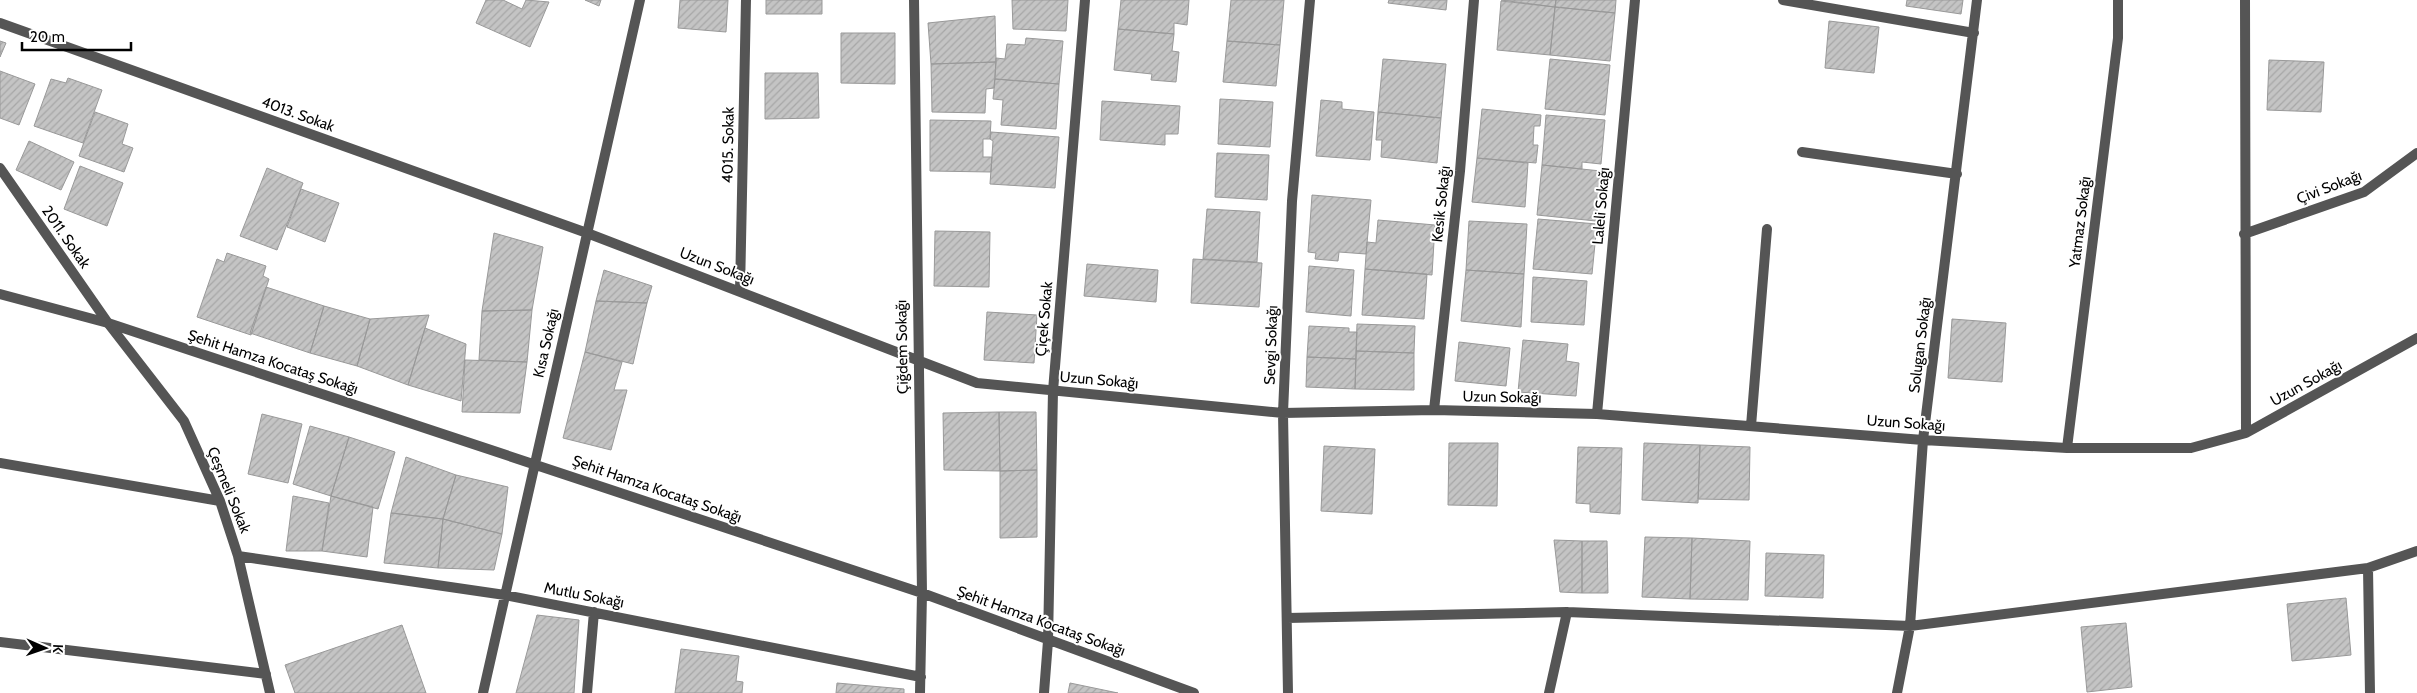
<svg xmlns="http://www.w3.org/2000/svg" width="2417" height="693" font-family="Cabin,sans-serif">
<defs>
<pattern id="building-hatch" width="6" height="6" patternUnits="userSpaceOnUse" patternTransform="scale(1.25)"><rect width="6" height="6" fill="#c4c4c4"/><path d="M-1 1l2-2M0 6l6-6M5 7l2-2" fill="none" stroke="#a7a7a7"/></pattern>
</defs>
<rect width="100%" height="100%" fill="#fff"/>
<path fill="url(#building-hatch)" stroke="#999" d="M486,0H503L522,9L526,0L549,2L530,47L476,23Z
M585,0H601L599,6Z
M680,0H728L726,32L678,28Z
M766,0H822V14H766Z
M1012,0H1068L1066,31L1013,29Z
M1121,0H1189L1187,25L1174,23V34L1118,29Z
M1231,0H1284L1280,45L1227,41Z
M1389,0H1447L1446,10L1388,3Z
M1501,0H1556L1555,7Z
M1556,0H1616L1615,13L1555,7Z
M1907,0H1963L1961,14L1906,6Z
M1501,1L1555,7L1550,55L1497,50Z
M1555,7L1615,13L1610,61L1550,55Z
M995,16L996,62L931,64L928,23Z
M1829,21L1879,27L1874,73L1825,68Z
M1118,29L1174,34L1172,51L1179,52L1176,82L1151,80L1152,74L1114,70Z
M841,33H895V84L841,83Z
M1026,38L1063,41L1059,84L995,79L996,58L1005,59L1007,44L1025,45Z
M0,41L6,43L0,57Z
M1227,41L1280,45L1276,86L1223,82Z
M1383,59L1446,64L1441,118L1378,112Z
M1550,59L1610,65L1605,115L1545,109Z
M2269,60L2324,62L2321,112L2267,110Z
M996,62L994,88L986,89L985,113L932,112L931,64Z
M0,71L35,84L19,125L0,118Z
M765,73H818L819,118L765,119Z
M68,78L102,90L83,143L34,126L51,79L66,83Z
M995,79L1059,84L1056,129L1001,125L1003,100L993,99Z
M1220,99L1273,102L1270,147L1218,144Z
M1321,100L1342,102V109L1374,112L1370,160L1316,156Z
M1102,101L1180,106L1178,134H1165V145L1100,140Z
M1482,109L1541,115L1540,126H1534L1533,145H1538L1536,163L1477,158Z
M95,112L128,124L122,144L133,148L124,172L79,156Z
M1378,112L1441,118L1437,163L1381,157L1382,140H1376Z
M1546,115L1605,120L1601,164L1582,162V169L1542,165Z
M930,120L991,121L990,139H983V157H992L991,172L930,171Z
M991,132L1059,137L1055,188L990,184L993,141L990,139Z
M29,141L74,162L61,190L16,170Z
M1217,153L1269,155L1267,200L1215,197Z
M1477,158L1528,163L1525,207L1472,202Z
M1542,165L1601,171L1596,221L1537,215Z
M80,166L123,183L107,226L64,209Z
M267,168L303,183L277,250L240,236Z
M301,189L339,203L325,242L287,227Z
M1312,195L1371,200L1366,254L1339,252L1338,261L1315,259L1316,253L1308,252Z
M1207,209L1260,212L1257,262L1203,259Z
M1538,219L1597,224L1592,274L1533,269Z
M1378,220L1435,225L1432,275L1365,269L1367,242L1376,243Z
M1469,221L1527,224L1524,274L1466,270Z
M935,231L990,232L989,287L934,286Z
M494,233L543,247L532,310L482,311Z
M227,253L266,266L263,276L269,279L251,335L197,317L217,259L224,262Z
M1193,259L1262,263L1259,307L1191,303Z
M1087,264L1158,270L1156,302L1084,296Z
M1309,266L1354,270L1351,316L1306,312Z
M1365,269L1427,274L1424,319L1362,315Z
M604,270L652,286L647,303L596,301Z
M1466,270L1524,274L1521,327L1461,321Z
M1533,277L1587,281L1584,325L1531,322Z
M266,287L324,306L310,353L250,333Z
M596,301L647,303L633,364L585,352Z
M324,306L370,319L357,366L310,353Z
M532,310L527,362L479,360L482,311Z
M987,312L1037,315L1034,363L984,360Z
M429,315L408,385L357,366L370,319Z
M1952,319L2006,323L2002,382L1948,378Z
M1357,324L1415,326L1414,353L1356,351Z
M1309,326L1349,328V332H1357L1356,359L1307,357Z
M425,328L466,344L461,401L408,385Z
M1523,340L1568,344L1566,361L1579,363L1576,396L1518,392Z
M1459,342L1510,348L1506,386L1455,381Z
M1356,351L1414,353V390L1355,389Z
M585,352L622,362L614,390H627L611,450L563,438Z
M1307,357L1356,359L1355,389L1306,387Z
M465,360L527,362L520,413L462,412Z
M999,412H1036L1037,470L1000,471Z
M999,412L1000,471L944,470L943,413Z
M262,414L302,424L288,483L248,474Z
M310,426L349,437L331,496L293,484Z
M349,437L395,452L378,509L331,496Z
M1449,443H1498L1497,506L1448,505Z
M1644,443L1700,445L1698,503L1642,500Z
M1700,445L1750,447L1749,500L1698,499Z
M1324,446L1375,449L1372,514L1321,511Z
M1578,447L1622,448L1620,514L1590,512V504L1576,503Z
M406,457L456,475L443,519L391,513Z
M1037,470V537L1000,538V471Z
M456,475L508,487L502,534L443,519Z
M293,496L329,503L322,551H286Z
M331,496L373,507L367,557L322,551Z
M391,513L443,519L438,568L384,563Z
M443,519L502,534L494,570L438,568Z
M1645,537L1692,538L1690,599L1642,597Z
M1692,538L1750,541L1748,600L1690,599Z
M1554,540L1582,541V593L1560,592Z
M1582,541H1607L1608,593H1582Z
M1766,553L1824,555L1823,598L1765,596Z
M2346,598L2351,655L2292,661L2287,604Z
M537,615L579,620L574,693H516Z
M2126,623L2132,687L2087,692L2081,627Z
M402,625L426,693H295L285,665Z
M681,649L739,656L736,681L743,682L742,693H675Z
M837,683L904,689V693H836Z
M1070,683L1118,693H1068Z"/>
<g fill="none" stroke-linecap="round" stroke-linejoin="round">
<path stroke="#555" stroke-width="10" d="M914,0L922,593L920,693
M1783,0L1974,33
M2245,0L2246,433
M0,23L587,233L977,383L1283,413L1434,410L1597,414L1923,440L2067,448H2191L2246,433L2417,338
M1802,152L1957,174
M0,168L108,323L184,421L220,501L238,556L270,693
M2244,234L2364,192L2417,153
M740,291L746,0
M108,323L922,593L1194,693
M1434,410L1460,171L1474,0
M1597,414L1635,0
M1751,426L1767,229
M2067,448L2118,38V0
M0,463L220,501
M238,556L505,595L921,677
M1287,618L1567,612L1910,626L2368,568
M0,642L266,674
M483,693L640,0
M587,693L594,612
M1044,693L1048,641L1053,391L1085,0
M1288,693L1283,413L1292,201L1310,0
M1549,693L1567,612
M1897,693L1910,626L1923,440L1977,0
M2370,693L2368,568L2417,551"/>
<path stroke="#555" stroke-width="10" d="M0,294L108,323"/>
</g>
<g text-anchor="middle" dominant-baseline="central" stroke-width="4" stroke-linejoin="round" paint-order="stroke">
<g font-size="15" fill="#000" stroke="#fff">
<text transform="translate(298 114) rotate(20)">4013. Sokak</text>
<text transform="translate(728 145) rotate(-89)">4015. Sokak</text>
<text transform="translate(2329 187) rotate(-21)">Çivi Sokağı</text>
<text transform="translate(1441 204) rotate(-84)">Kesik Sokağı</text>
<text transform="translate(1601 206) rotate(-85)">Laleli Sokağı</text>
<text transform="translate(2080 222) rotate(-83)">Yatmaz Sokağı</text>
<text transform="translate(66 237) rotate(55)">2011. Sokak</text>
<text transform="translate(717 266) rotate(21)">Uzun Sokağı</text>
<text transform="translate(1044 319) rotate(-85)">Çiçek Sokak</text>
<text transform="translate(546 343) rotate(-77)">Kısa Sokağı</text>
<text transform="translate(1271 345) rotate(-88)">Sevgi Sokağı</text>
<text transform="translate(1920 345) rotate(-83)">Solugan Sokağı</text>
<text transform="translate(902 347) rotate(-91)">Çiğdem Sokağı</text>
<text transform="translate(273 362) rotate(18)">Şehit Hamza Kocataş Sokağı</text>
<text transform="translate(1099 380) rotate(5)">Uzun Sokağı</text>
<text transform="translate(2306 383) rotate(-29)">Uzun Sokağı</text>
<text transform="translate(1502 397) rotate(1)">Uzun Sokağı</text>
<text transform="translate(1906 423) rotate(4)">Uzun Sokağı</text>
<text transform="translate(657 489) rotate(19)">Şehit Hamza Kocataş Sokağı</text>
<text transform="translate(229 490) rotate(68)">Çeşmeli Sokak</text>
<text transform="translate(584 595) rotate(11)">Mutlu Sokağı</text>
<text transform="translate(1041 621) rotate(20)">Şehit Hamza Kocataş Sokağı</text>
</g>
</g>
<g transform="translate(45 648) rotate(92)" stroke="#ffffff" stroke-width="4" paint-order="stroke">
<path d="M0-4L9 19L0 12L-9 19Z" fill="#000000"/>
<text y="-8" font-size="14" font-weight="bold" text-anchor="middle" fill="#000000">K</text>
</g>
<path d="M22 42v8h109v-8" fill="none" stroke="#000000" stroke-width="2.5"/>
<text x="30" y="42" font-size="15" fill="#000000" stroke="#ffffff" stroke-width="4" paint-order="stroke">20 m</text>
</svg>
